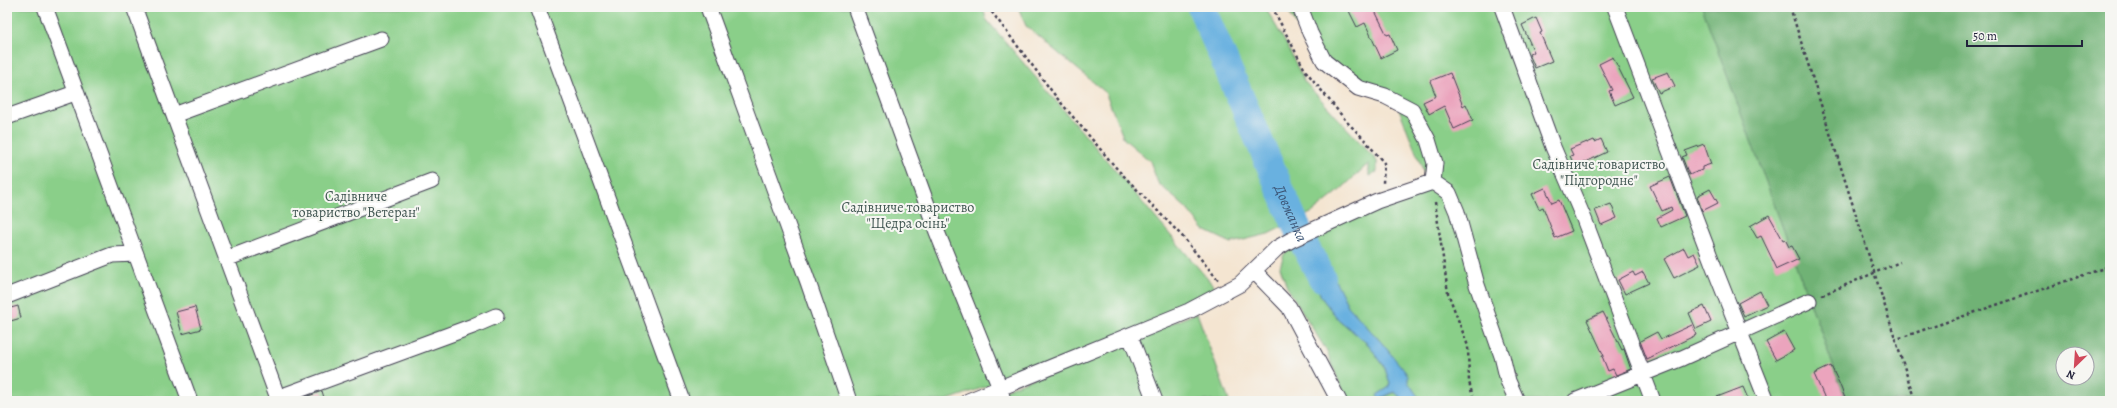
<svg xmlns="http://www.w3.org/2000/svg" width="2117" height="408" font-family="Alegreya,serif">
<rect width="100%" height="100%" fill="#f6f6f2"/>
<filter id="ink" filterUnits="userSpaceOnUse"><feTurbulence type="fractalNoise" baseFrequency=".025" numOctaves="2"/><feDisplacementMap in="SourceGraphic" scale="8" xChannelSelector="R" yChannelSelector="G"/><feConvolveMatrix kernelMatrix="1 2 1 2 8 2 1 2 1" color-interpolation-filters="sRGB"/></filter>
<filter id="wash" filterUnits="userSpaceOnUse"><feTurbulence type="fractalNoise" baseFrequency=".012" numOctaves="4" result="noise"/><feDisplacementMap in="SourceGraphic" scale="16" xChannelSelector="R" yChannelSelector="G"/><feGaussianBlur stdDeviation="0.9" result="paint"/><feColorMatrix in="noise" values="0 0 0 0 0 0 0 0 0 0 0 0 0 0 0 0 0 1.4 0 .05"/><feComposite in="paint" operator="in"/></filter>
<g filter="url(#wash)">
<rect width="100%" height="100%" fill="#f4e5d1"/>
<path fill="#8acf89" stroke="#567862" d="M7,7H983L986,19L1218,291L1158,326L945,401H7Z
M1018,7H1265L1287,45L1304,81L1377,161V172L1369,176V163L1338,192L1313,212L1268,234L1231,243L1204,230L1186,208L1158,183L1150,161L1124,139L1105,92L1026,26Z
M1286,7H1712L1857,401H1421L1408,382L1407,375L1381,342L1348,306L1334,280L1310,243V231L1428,183L1394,96L1316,60Z
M1305,246L1302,251L1313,273L1321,297L1338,319L1369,345L1384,366L1390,383L1388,388L1377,395L1383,398L1395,392L1406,401H1347L1326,350L1287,287L1280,267L1284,254L1294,247Z
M1197,313L1229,401H977Z"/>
<path fill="#6fb275" stroke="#486a58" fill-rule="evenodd" d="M1702,7H2110V401H1846ZM2063,354H2087V378H2063Z"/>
<path fill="#69b1e0" stroke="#466a8e" d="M1310,243L1314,248L1321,251L1348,306L1381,342L1408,375V382L1421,401H1406L1394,392L1379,399L1377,395L1388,388L1390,383L1384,366L1369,345L1338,319L1321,297L1313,273L1300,247Z"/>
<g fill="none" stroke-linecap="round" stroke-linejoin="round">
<path stroke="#69b1e0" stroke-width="28" id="s1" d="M1201,7L1305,246L1322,278"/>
</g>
<g id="blocks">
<path fill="#eba4bd" d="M1347,7H1373L1387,35L1390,34L1397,50L1381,58L1365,23L1357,27Z
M1536,18L1542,32L1540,33L1552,61L1535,68L1529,54L1534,52L1522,25Z
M1613,57L1633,97L1615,105L1609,91L1612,90L1599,64Z
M1668,72L1675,86L1659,93L1652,78Z
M1450,73L1463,106L1466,104L1473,120L1454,129L1444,106L1429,114L1423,102L1436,96L1430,81Z
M1601,139L1607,152L1575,167L1570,156L1573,155L1570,149L1587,142V143L1594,140L1595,142Z
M1704,144L1711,164L1702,167V170L1689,175L1682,157L1687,155L1685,151Z
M1670,177L1685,216L1661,227L1657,218L1672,210L1671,207L1662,211L1650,186Z
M1545,188L1552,203L1559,200L1572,231L1555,238L1543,207L1539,209L1532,194Z
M1710,189L1718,203L1702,211L1697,196Z
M1611,204L1617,218L1601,225L1595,210Z
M1769,215L1783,240L1785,239L1789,247L1792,246L1799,259L1777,269L1761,236L1757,238L1750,226Z
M1684,248L1688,256L1694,253L1700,265L1674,278L1664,259Z
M1633,272L1635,276L1643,272L1649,283L1625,294L1618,280Z
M1760,291L1767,305L1744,316L1738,303Z
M18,306L21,318L7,322V309Z
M1704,306L1711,322L1696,329L1689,313Z
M195,307L201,329L182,334L176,312Z
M1603,312L1622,350L1624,349L1630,367L1631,369L1616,375L1613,369L1608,371L1602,356H1604L1587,320Z
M1692,325L1696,335L1647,359L1640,341L1657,332L1661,339Z
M1784,332L1794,350L1776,360L1766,342Z
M1831,366L1840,385L1846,401H1826L1814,374Z
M1743,387L1749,401H1709V400Z
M322,391L325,401H295Z"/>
</g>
</g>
<g filter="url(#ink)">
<use href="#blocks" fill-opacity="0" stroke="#423f52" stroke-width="1"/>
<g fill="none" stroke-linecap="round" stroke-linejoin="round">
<g stroke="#423f52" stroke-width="17">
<path id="minor" d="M45,7L190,401
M134,7L279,401
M537,7L682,401
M708,7L808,282L849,401
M855,7L937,232L1000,388L1003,401
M1300,7L1310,33L1324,61L1358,88L1385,96L1412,110L1428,140L1435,163L1433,182
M1502,7L1553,147L1584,219L1653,401
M1615,7L1714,267L1767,401
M174,115L381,39
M7,117L75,93
M1433,182L1449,193L1457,212L1477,285L1502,356L1508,381L1517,401
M226,259L432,181
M1254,271L1289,307L1339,401
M7,296L112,255L136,254
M1130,336L1155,401
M277,398L473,326L496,316
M968,401L1189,311L1240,284L1277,248L1291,240L1377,201L1433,182
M1575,401L1682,358L1809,301"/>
</g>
<path stroke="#423f52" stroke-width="2.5" stroke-dasharray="3 3" stroke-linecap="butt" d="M988,7L1057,98L1118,170L1182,236L1218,280
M1272,7L1305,70L1347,122L1363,138L1384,163L1383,183
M1790,7L1915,401
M1435,202L1448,293L1468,346L1469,382L1474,401
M1822,295L1900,262
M1894,340L2110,266"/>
<use href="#minor" stroke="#fff" stroke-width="15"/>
</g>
</g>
<g text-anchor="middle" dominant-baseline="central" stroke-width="4" stroke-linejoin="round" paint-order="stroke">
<g font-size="14" fill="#415652" stroke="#f6f6f2">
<text x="1599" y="164">Садівниче товариство<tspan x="1599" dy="16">"Підгороднє"</tspan></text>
<text x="356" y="196">Садівниче<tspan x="356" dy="16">товариство "Ветеран"</tspan></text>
<text x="908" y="207">Садівниче товариство<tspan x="908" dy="16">"Щедра осінь"</tspan></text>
</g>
<g font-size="15" font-style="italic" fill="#3b5475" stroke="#f6f6f2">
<text stroke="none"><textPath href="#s1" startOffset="225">Довжанка</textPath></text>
</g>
</g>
<rect width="2117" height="408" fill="none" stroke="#f6f6f2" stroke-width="24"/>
<g transform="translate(2075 366) rotate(205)"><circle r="19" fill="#f6f6f2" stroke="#a1a1a9"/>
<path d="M0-3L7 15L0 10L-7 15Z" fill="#d1495b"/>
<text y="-6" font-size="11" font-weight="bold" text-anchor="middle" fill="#22223b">N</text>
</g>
<path d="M1967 40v6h115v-6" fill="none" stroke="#22223b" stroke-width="2"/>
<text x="1973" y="40" font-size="12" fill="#22223b" stroke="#f6f6f2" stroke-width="3" paint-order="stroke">50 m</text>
</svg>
